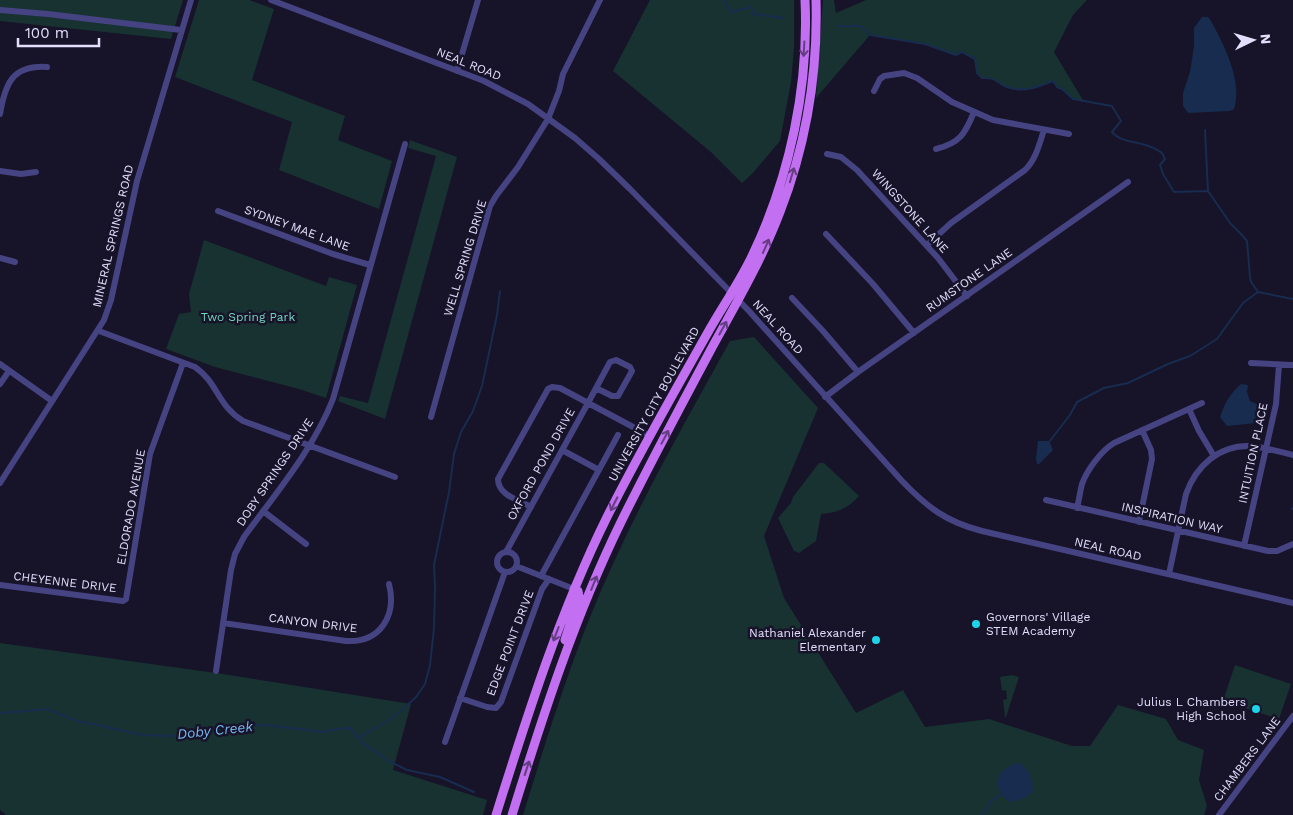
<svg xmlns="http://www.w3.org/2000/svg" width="1293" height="815" font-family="'Work Sans',sans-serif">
<rect width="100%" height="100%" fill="#171329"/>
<path fill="#173231" d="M0,0H183L171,39L0,21Z
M199,0H249L274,9L252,80L345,116L338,140L392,161L379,209L279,170L292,122L175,77Z
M650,0H794V48L791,82L780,141L752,174L742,183L712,153L613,71Z
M823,0H834L836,13L866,0H1087L1073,15L1054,52L1084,102L1073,99L1062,89L1057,87L1053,81C1038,87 1024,93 1007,87C995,82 998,78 982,78L977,73L974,59L963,52L956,55L925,44L870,35L816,98Z
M410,140L457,157L385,419L338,401L340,396L368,403L436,156L408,148Z
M204,240L326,286L329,277L357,285L326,398L299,389L215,367L166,349L179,314L191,312L189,294Z
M754,337L818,408L764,536L784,598L856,713L903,690L925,727L989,719L1072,746H1090L1118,705L1166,719L1178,740L1204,750L1199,780L1207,806L1204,815H523C549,731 575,646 612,566C647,489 689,415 730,341Z
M819,463H824L859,496C849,508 836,513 821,514L816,541L799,553L794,551L778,518L791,503L793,497Z
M0,643L223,674L411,704L393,770L487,800L483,815H6L0,810Z
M1235,665L1291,684L1279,719L1223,701Z
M1012,675L1019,677L1006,717H1005L1003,700L1007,699L1006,690L1002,691L1000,677Z"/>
<path fill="#172c4e" d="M1202,17H1208L1211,21C1224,45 1243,81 1234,109L1230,111L1188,113L1183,106V93L1190,72L1194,46V28Z
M1241,384L1248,385L1247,392L1250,401L1259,405C1262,412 1261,417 1256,423L1227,426L1220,417C1225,402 1230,394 1241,384Z
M1038,441H1049L1053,450L1039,464H1037L1036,459Z
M1020,763C1030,770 1032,779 1033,791C1027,798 1020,800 1011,802C1005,800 1003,796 1000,791C992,777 1006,764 1020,763Z"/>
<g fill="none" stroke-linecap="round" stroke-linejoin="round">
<path stroke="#172c4e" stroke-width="2" d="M724,0L731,12L751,7L754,15L756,14L783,18
M838,26H860L870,35L925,44L956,55L962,52L975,59L977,73L982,78C998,78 995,82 1007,87C1024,93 1038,87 1053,81L1057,87L1062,89L1073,99L1112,106L1121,121L1112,132C1121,143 1138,141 1151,147C1155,148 1159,151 1162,153L1165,159L1160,165L1163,174L1174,192L1208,191
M1205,130L1208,191L1230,223L1241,234L1247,241L1250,277L1251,282L1258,292L1293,299
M1049,442L1070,415L1077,402L1104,388L1128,383L1168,364L1190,356L1217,339L1243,303L1258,292
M1292,509L1293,508
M0,713L48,709L74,720L143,735L172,736L239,726L265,725L323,732C332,731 340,727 350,728L364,744L389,761L407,770L440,777L474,792
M359,737L389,720L402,710L416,697L425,684L430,665L434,628L435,587L434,565L449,492L454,454L461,432L473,411L482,386L497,315L500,291
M982,815L992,800L1002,793"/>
<path stroke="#464383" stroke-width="6" d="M271,0L484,81L528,104L575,138L599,159L630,189L749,311L902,481C927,507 946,522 982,531L1293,603
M0,10L48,14L181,30
M457,71L478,0
M874,91L880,79L884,76L904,73L917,78L952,102L993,120L1069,134
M0,114C5,84 12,65 47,67
M936,149C960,143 965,134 974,112
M827,154L841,157L857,170L938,258L967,296
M0,171L21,174L36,172
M218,211L333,254L370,265
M826,234L873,284L914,333
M927,245L951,223L1025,170C1036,159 1039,145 1044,130
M0,258L15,262
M792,298L823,331L858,372
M99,331L195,367C218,383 217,405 243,421L395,477
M1251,363L1293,365
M0,364L52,401
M0,384L9,371
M825,397L858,372L1128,182
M1189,409L1199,431L1214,456
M431,417L490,206L496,196L518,167L548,119L559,91L563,74L600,0
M562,450L599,470
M0,483L104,320L111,300L137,181L191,0
M1046,500L1268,551H1277L1293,544
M531,507C518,500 498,495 498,479L548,389L552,387L560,388L650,436
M1077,508C1079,500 1080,492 1082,484C1087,470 1101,451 1114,443L1202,403
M263,511L306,544
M1139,522L1152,459L1151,450L1142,430
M1244,546L1276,404L1279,365
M506,552L588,403L610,362L616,360L630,367L632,371L618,396H612L596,388
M497 562a10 10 0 1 1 20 0a10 10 0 1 1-20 0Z
M516,566L574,589
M1169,574L1186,494C1196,466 1219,445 1250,446C1265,447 1279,452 1293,455
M541,576L618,435
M0,585L123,601L126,599L150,454L183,363
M223,623L346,641C380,643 397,616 389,584
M216,671L231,570L235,554L244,537C276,493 313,450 333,399L405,144
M460,698L487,707L496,708L501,702L542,589L549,579
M445,742L505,572
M1219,815L1293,716"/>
<path stroke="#c270f1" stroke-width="9" d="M565,640L579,597L578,591L574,589
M496,815C528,713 560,612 607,517C638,455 673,394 707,334C722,307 740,282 753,254C790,176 809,86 805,0
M512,815C543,715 575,616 621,522C649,465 679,409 709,353C734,307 761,262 780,212C806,145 818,72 816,0"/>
</g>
<defs><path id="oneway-shaft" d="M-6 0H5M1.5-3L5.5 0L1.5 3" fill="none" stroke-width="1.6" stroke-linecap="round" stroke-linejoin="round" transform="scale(1.25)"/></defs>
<g stroke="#643d83">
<use href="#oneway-shaft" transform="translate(804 49) rotate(93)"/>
<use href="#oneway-shaft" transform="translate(792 175) rotate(-73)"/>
<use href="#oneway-shaft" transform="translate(766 246) rotate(-66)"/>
<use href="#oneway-shaft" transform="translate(723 328) rotate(-61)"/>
<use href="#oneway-shaft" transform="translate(665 437) rotate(-62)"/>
<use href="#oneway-shaft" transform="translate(614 504) rotate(117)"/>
<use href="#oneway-shaft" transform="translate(594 583) rotate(-68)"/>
<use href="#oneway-shaft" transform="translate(556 634) rotate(111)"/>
<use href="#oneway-shaft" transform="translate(527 768) rotate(-72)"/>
</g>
<g fill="#1ed3e8" stroke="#171329" stroke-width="2">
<circle cx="976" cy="624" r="5"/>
<circle cx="876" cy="640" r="5"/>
<circle cx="1256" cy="709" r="5"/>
</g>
<g text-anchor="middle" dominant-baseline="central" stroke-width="5" stroke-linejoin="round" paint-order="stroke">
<g font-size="12" fill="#e2defc" stroke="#171329">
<text transform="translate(469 64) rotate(22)">NEAL ROAD</text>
<text transform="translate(910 211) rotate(48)">WINGSTONE LANE</text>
<text transform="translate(297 228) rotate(20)">SYDNEY MAE LANE</text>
<text transform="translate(113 236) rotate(-77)">MINERAL SPRINGS ROAD</text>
<text transform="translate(465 258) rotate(-73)">WELL SPRING DRIVE</text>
<text transform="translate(969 280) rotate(-35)">RUMSTONE LANE</text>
<text transform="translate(778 327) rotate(48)">NEAL ROAD</text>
<text transform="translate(654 404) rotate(-61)">UNIVERSITY CITY BOULEVARD</text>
<text transform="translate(1253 453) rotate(-78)">INTUITION PLACE</text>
<text transform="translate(541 464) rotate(-61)">OXFORD POND DRIVE</text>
<text transform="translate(275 472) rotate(-56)">DOBY SPRINGS DRIVE</text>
<text transform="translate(131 507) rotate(-80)">ELDORADO AVENUE</text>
<text transform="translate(1172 518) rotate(13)">INSPIRATION WAY</text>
<text transform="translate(1108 549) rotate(13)">NEAL ROAD</text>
<text transform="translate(65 582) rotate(7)">CHEYENNE DRIVE</text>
<text transform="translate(313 623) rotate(7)">CANYON DRIVE</text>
<text transform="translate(510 643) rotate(-69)">EDGE POINT DRIVE</text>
<text transform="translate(1247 759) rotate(-53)">CHAMBERS LANE</text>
</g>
<g font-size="12" fill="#70d6bd" stroke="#171329">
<text x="248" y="317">Two Spring Park</text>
</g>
<g font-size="12" fill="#e2defc" stroke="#171329" text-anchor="end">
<text x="986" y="617" text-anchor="start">Governors' Village<tspan x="986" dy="14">STEM Academy</tspan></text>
<text x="866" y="633">Nathaniel Alexander<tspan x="866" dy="14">Elementary</tspan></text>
<text x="1246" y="702">Julius L Chambers<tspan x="1246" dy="14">High School</tspan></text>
</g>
<g font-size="14" font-style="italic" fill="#77b8f1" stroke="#171329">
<text transform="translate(215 730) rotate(-6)">Doby Creek</text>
</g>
</g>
<g transform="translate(1253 40) rotate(85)" stroke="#171329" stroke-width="4" paint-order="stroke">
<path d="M0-4L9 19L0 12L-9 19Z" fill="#e2defc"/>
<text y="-8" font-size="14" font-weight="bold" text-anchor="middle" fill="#e2defc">N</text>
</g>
<path d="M18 38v8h81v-8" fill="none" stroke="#e2defc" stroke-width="2.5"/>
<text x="25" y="38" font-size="15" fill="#e2defc" stroke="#171329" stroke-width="4" paint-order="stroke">100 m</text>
</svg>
